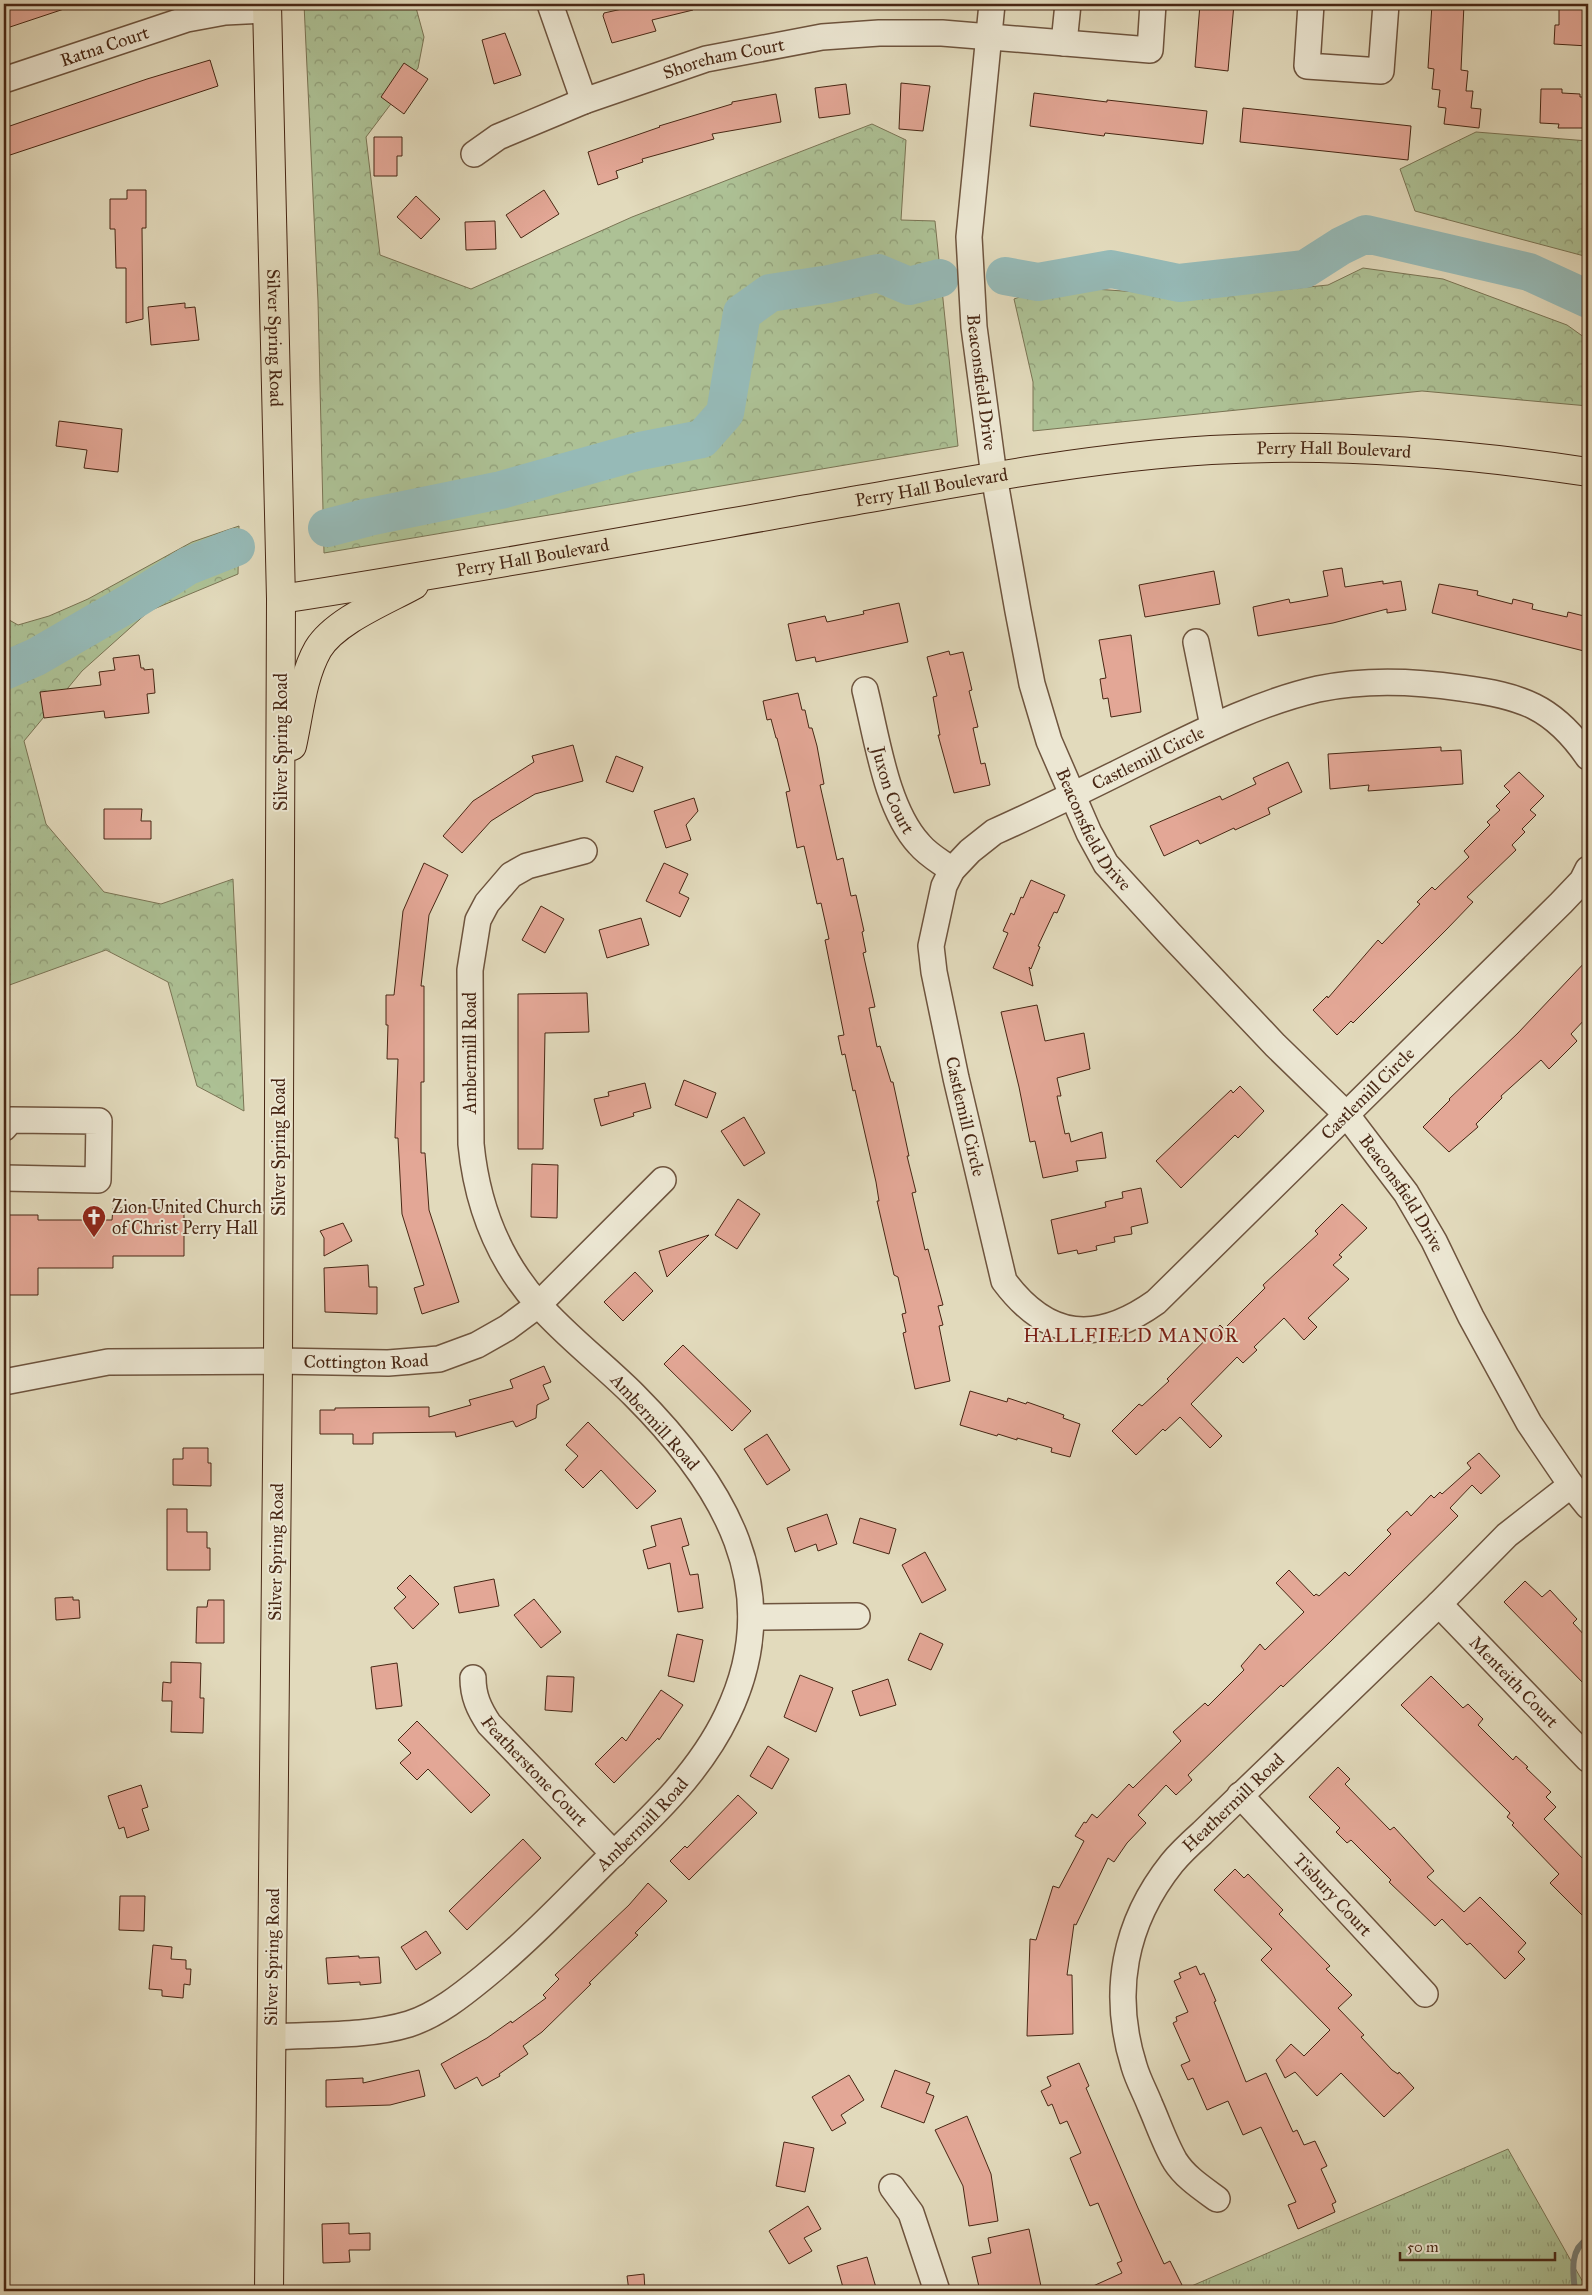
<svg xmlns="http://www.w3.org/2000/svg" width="1592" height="2295" font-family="'IM FELL Great Primer',serif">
<defs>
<pattern id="forest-crowns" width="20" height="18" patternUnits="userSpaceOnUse" patternTransform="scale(1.25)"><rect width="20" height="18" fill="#adc195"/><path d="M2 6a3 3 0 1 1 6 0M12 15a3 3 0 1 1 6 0" fill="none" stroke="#8f9d78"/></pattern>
<pattern id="park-tufts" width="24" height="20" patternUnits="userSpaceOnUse" patternTransform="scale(1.25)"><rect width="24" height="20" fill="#adc195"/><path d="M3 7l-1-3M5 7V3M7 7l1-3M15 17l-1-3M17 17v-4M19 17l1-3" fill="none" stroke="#8f9d78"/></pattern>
</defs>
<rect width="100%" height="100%" fill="#e2dabc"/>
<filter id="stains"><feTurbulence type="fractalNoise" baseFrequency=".004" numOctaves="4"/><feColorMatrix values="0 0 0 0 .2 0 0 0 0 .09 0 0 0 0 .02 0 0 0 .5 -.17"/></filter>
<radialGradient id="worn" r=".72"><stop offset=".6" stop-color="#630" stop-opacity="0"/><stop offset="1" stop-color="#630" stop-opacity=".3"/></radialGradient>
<path fill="url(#forest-crowns)" stroke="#7a7454" d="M304,4H415L424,37L418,68L366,137L380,255L471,289L632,217L872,124L906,140L901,220L935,221L958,446L324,553L318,301Z
M1476,132L1588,141V257L1415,211L1400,169Z
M1363,268L1443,279L1567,325L1588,340V406L1422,391L1033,431V382L1014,299L1051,286L1209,297L1328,285Z
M239,526L238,574L149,611L82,671L24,741L46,824L104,892L161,904L233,879L244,1111L197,1086L168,982L106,950L4,987V617L18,625L49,616L88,599L192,542Z"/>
<path fill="url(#park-tufts)" stroke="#7a7454" d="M1508,2149L1588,2291H1180Z"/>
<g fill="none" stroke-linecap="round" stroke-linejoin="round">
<path stroke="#777f76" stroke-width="6" d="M1575,2291C1573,2273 1569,2249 1588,2239"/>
<path stroke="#96bab7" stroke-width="38" d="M1005,276L1038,282L1111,269L1179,283L1305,269L1341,246L1366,234L1529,272L1588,299
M327,528L369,517L501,490L640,451L702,439L725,413L742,313L770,293L829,284L878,273L909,286L940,278
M4,671L36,657L131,602L188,566L236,547"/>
</g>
<path fill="#e3a796" stroke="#482714" d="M4,4H70V7L7,28L4,19Z
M621,4H693V10L652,20L656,31L612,43L603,16L604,13L622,9Z
M1200,4H1234L1228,71L1195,67Z
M1432,4H1464L1461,70L1468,71L1466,91H1473L1471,108L1481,109L1479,128L1444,124L1446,108L1438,107L1440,90L1432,89L1434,69L1428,68Z
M1559,4H1588V46L1554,44L1555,25H1559Z
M505,33L521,75L494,84L482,40Z
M210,60L218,86L4,157V128L147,79Z
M404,63L428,79L404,114L381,97Z
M901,83L930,86L923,131L899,129Z
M846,84L850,114L819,118L815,88Z
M1541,89H1562V93L1580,94V97H1588V128H1558L1559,124L1540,123Z
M1034,93L1107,102V100L1207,111L1203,144L1105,133L1104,136L1030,126Z
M776,94L781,122L712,134L714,139L642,159L643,162L616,171L618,178L598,185L588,152L660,127L659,126L732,104V102Z
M1243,108L1411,126L1408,160L1240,142Z
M374,137H402V156H397V176H374Z
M127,190H146V228H142L143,319L126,323V268H116L115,229H110V199H127Z
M544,190L559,214L521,238L506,215Z
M416,196L440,219L421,239L397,217Z
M495,221L496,249L466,250L465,222Z
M185,303V308L195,307L199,340L151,345L148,307Z
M59,421L122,429L118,472L84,468L87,450L56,446Z
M1342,568L1345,587L1383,581V584L1401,581L1406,610L1387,613V609L1333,623L1258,636L1253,607L1289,599L1290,603L1328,596L1323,571Z
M1214,571L1220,604L1145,617L1139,585Z
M1439,584L1478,591L1477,595L1512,604L1513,599L1533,604L1532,609L1567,617L1568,612L1588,617V652L1432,613Z
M899,603L908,642L816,662L815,657L796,661L788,624L825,616L827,622L864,614L863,611Z
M1131,635L1141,712L1111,717L1108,698L1103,699L1100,679L1106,678L1099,640Z
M949,651L950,655L963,652L972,690L969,691L978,727L973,728L981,764L985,763L990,785L954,793L938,735H940L933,697L937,696L927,657Z
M139,655L141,668H144V670L153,669L155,693L147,694L149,713L105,718L104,711L44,718L40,692L101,685L99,672L115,670L113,658Z
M798,693L802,710H805L809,728H812L817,746L824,784L820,785L837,860L843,858L851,896L856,895L864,931L862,932L866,952L863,953L875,1007L869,1008L877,1047L880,1046L891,1082H893L909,1156H907L916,1192L912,1193L925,1250L928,1249L943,1305L938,1306L943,1325L939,1326L950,1381L915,1389L903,1333L906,1332L902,1314L906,1313L898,1277L894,1275L877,1201H879L876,1182L855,1090L853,1091L845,1054L842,1055L838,1036L844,1035L825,940L829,939L821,903L817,904L804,846L797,848L786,792L790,791L777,738H776L771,719L767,720L763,701Z
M573,745L583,781L535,794L510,809L491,821L462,853L443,836L473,801L534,762L532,756Z
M1441,747V751L1461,750L1463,784L1368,791L1369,785L1330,789L1328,754Z
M616,756L643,767L633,792L606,782Z
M1288,762L1302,792L1268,808L1270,814L1235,830L1234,828L1200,844L1198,840L1164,856L1150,826L1220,796L1222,800L1256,784L1253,778Z
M1519,772L1544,796L1530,810L1536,815L1522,829L1525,832L1512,845L1516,850L1467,897L1473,902L1447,929L1353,1023L1351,1021L1337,1035L1313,1010L1327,996L1328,998L1378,940L1382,944L1420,904L1417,902L1432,887L1435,890L1469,857L1464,851L1490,825L1487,822L1500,810L1496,806L1510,792L1504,786Z
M694,798L698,811L686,825L691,840L666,848L654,811Z
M104,809H142L141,821H151V839H104Z
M424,863L448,875L429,915L421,986H424V1082H421V1153H425L429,1210L459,1302L422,1314L414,1288L424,1285L402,1214L398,1138H395L398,1059H387L388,1025H386V995H394L403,911Z
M664,863L688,874L679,893L689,898L680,917L646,901Z
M1031,880L1065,895L1057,913L1054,912L1038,946L1040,947L1031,969L1029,967L1033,986L993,968L1008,933L1003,931L1011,913L1014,915L1021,897L1023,898Z
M541,906L564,919L545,953L522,940Z
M641,918L649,945L607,958L599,930Z
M1588,959V1016L1571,1034L1577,1041L1549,1069L1541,1060L1501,1096L1502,1098L1476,1124L1478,1127L1449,1152L1423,1127L1450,1100L1449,1099L1518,1033Z
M587,993L589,1032L545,1033L543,1149H518V994Z
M1037,1005L1045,1041L1084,1033L1090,1069L1057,1078L1061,1096H1057L1065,1134L1069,1133L1071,1142L1102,1132L1106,1158L1076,1161L1078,1171L1043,1178L1035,1141L1030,1142L1019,1087L1001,1012Z
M684,1080L716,1093L707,1118L675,1105Z
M645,1083L651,1108L633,1113L634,1116L601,1126L594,1099L609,1096L608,1092Z
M1240,1086L1264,1111L1238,1138L1235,1135L1181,1188L1156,1161L1231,1090L1233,1093Z
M744,1117L765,1153L744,1166L721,1131Z
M532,1164L558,1165L557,1218L531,1217Z
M1141,1188L1148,1223L1131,1227L1132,1234L1114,1237L1115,1242L1096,1246L1097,1250L1078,1254L1077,1250L1058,1254L1051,1220L1106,1207L1105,1202L1123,1198L1122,1192Z
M738,1199L760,1214L737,1249L715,1235Z
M1342,1204L1367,1228L1339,1255L1342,1257L1333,1265L1349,1279L1308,1318L1317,1327L1304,1340L1284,1318L1254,1347L1257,1350L1243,1363L1237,1357L1191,1404L1222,1436L1210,1448L1180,1417L1165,1431L1163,1429L1136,1455L1112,1431L1139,1404L1142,1406L1169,1381L1167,1379L1220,1325L1224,1329L1265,1288L1263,1285L1318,1234L1315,1231Z
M113,1208H184V1256H113V1268H38V1295H4V1215H38V1220H112Z
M343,1223L352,1241L324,1256V1238L320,1231Z
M709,1235L667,1277L659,1251Z
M368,1265L369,1287H377V1314L325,1312L324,1268Z
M635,1272L653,1291L623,1321L604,1302Z
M683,1345L751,1411L732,1431L664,1364Z
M544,1366L551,1382L543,1385L549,1399L537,1405L536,1418L516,1427L513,1421L456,1437L455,1432L373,1433V1444H353V1434H320V1410H335V1408L429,1407V1417L471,1405L469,1400L513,1388L510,1380Z
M970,1391L1007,1402L1008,1398L1026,1404L1027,1402L1064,1415L1063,1418L1080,1424L1070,1457L1051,1452L1052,1448L1017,1438V1440L998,1434L997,1436L960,1425Z
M588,1422L656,1491L637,1509L601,1470L583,1488L565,1470L578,1456L566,1445Z
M767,1434L790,1470L767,1485L744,1449Z
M183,1448H208V1463H211V1486L173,1485V1459H183Z
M1479,1453L1500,1476L1481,1494L1472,1485L1450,1508L1458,1516L1330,1642L1283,1687L1281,1685L1188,1775L1192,1780L1176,1795L1166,1785L1138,1815L1146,1823L1127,1843L1114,1862L1108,1858L1076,1925L1074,1924L1067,1975H1072L1073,2034L1027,2036L1030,1939L1036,1940L1053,1886L1059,1888L1084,1841L1075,1836L1084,1822L1086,1823L1092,1814L1097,1818L1129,1784L1133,1788L1181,1741L1173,1732L1205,1703L1208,1706L1244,1670L1241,1666L1260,1644L1265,1650L1304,1612L1276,1583L1289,1570L1314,1596L1316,1594L1319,1596L1345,1572L1349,1576L1391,1534L1387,1530L1407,1511L1411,1516L1431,1495L1434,1498L1440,1492L1442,1494L1471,1468L1467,1463Z
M167,1509H187V1532H207V1548H210V1570H167Z
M827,1514L837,1544L818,1551L816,1544L795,1552L787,1528Z
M681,1518L689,1545L682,1547L690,1575L698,1574L703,1608L678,1612L670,1563L648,1569L643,1550L656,1546L651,1526Z
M860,1518L896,1529L889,1554L853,1543Z
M925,1552L946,1590L922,1603L902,1565Z
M410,1575L439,1604L413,1629L394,1608L406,1597L397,1588Z
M494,1579L499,1606L459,1613L454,1587Z
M1525,1581L1542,1597L1550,1590L1577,1619L1573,1623L1588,1639V1688L1504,1602Z
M73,1597V1600H79L80,1618L56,1620L55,1598Z
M534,1599L561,1632L541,1648L514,1615Z
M208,1600H224V1643H196L197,1607H207Z
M920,1633L943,1644L931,1670L908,1660Z
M677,1634L703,1640L694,1682L668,1676Z
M171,1662L201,1663L200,1698H204L203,1733L171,1732L172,1701H162L163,1682L171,1683Z
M397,1663L402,1706L376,1709L371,1667Z
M800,1675L833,1688L816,1732L784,1717Z
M547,1676L574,1677L572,1712L545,1710Z
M1431,1676L1463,1708L1468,1704L1483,1719L1478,1725L1513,1760L1516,1756L1528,1767L1526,1768L1551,1792L1546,1797L1556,1807L1544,1819L1588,1864V1921L1550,1883L1559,1874L1512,1825L1514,1823L1507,1817L1510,1813L1401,1705Z
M888,1679L896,1705L860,1716L852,1691Z
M661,1690L683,1705L659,1740L658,1738L614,1783L595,1764L622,1737L626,1741Z
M417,1721L490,1795L471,1813L428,1769L417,1780L400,1763L411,1753L398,1740Z
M768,1746L789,1759L772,1789L750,1776Z
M1338,1767L1350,1779L1345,1784L1390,1830L1394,1827L1434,1871L1427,1877L1464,1912L1480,1897L1526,1943L1518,1952L1525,1959L1505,1979L1470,1943L1467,1945L1442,1919L1435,1926L1389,1882L1391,1880L1351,1840L1347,1843L1336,1832L1340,1828L1309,1797Z
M141,1785L148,1807L142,1809L149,1830L127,1838L124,1827L119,1829L108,1796Z
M738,1795L757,1813L689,1880L670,1861L685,1846L687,1848Z
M523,1839L541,1858L467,1930L449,1911Z
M1235,1869L1244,1878L1248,1874L1283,1910L1279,1914L1330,1966L1326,1969L1352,1995L1338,2008L1364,2035L1361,2037L1392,2070L1398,2074L1399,2072L1414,2088L1384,2117L1341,2073L1317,2096L1295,2072L1285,2078L1276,2060L1291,2044L1304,2056L1330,2030L1261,1960L1272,1949L1214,1890Z
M648,1883L667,1901L635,1933L638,1935L589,1983L591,1984L542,2032L523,2046L528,2054L499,2074L500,2076L482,2086L477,2077L455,2089L441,2064L487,2038L511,2021L512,2023L546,1998L543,1995L559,1979L555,1975L629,1905Z
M120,1896H145L144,1931L119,1930Z
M426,1931L441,1953L416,1970L401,1947Z
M153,1945L172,1947L171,1959L186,1960V1969H191L190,1985L184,1984L183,1998L162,1996V1990L149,1989Z
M359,1956V1958L379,1957L381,1983L360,1985V1982L328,1984L326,1958Z
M1196,1966L1200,1975L1204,1973L1216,2001L1214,2002L1246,2082L1266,2073L1293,2132L1297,2130L1304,2145L1315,2141L1327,2166L1321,2169L1336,2202L1332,2204L1335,2212L1298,2229L1288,2205L1296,2202L1261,2127L1243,2135L1228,2101L1207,2110L1193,2078L1188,2080L1181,2065L1190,2061L1173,2023L1177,2021L1176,2017L1188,2012L1174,1981L1181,1978L1179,1973Z
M1079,2063L1089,2086L1086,2088L1138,2208L1164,2264L1170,2261L1182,2285L1168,2291H1082L1122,2273L1117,2263L1122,2261L1098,2203L1090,2206L1070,2158L1081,2153L1067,2121L1060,2124L1052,2104L1048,2106L1041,2091L1051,2086L1047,2077Z
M419,2070L425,2096L390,2105L326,2107V2080L363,2078V2083Z
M895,2070L930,2083L926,2093L934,2096L924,2123L881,2107Z
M849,2075L864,2100L841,2115L846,2123L832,2131L812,2097Z
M967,2116L991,2174L998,2221L969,2226L963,2186L935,2130Z
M784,2142L814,2148L805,2192L776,2186Z
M808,2206L821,2229L804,2238L812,2251L789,2264L769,2231Z
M349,2223V2234L370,2233V2250H349L350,2262L323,2263L322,2224Z
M1029,2229L1042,2291H980L972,2257L991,2253L988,2238Z
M867,2257L877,2291H844L837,2266Z
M644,2274L645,2291H629L627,2276Z"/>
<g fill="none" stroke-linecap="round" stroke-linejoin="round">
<g stroke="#6e543e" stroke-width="28">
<g id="minor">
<path d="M550,4L584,101"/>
<path id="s1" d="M992,4L969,237L974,327L994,476L1018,611L1032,684L1049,741L1089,833L1106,864L1169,933L1275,1045L1346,1114L1406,1193L1434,1241L1471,1317L1529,1423L1571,1485L1588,1506"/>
<path d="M1311,4L1307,66L1381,71L1386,4"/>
<path d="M1064,43L1068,4"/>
<path id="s2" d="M4,80L187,19L225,12L267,10"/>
<path id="s3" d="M474,154L498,137L584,101L706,59L822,37L879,33H942L1150,50L1153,4"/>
<path d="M1196,642L1213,726"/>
<path id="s4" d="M865,690C877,738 886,808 919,844C928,855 941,862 952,870"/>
<path id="s5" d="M1588,757C1553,706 1521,696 1461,688C1414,681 1365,679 1318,689C1261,702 1207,729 1154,755C1101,781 1048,808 994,832L970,851L952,870L944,886L931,946L934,972L956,1078L1004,1281C1048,1340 1097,1344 1156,1302L1561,903L1582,881L1588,869"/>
<path d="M4,1128L11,1120L99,1121L98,1180L4,1178"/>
<path id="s6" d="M4,1382L108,1362L278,1361L388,1363L439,1359L477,1345L507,1328L538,1305L663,1180"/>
<path id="s7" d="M1439,1604L1588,1759"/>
<path d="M751,1617L857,1616"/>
<path id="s8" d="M473,1678C473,1696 479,1709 489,1724L614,1854"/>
<path id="s9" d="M1240,1795L1425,1994"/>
<path id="s10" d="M271,2037C316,2034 366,2037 409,2024C437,2015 462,1995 484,1977C528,1941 567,1900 607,1860C652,1817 700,1772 727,1715C788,1589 723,1484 634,1395C603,1364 567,1337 538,1304C497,1258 477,1205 471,1144L470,970L478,920L487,903L511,875L527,866L584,851"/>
<path d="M892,2187L911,2213L937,2291"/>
<path id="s11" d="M1217,2199C1202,2188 1185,2177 1175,2161C1165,2144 1158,2123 1150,2105C1145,2092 1138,2080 1134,2066C1111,1993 1124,1923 1172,1863C1181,1852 1192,1842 1202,1833L1439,1604L1507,1535L1571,1485"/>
</g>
</g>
<g stroke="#482714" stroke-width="30">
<g id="major">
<path id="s12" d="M267,4L281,599L278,1361L269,2291"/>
<path id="s13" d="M281,599C463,571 643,538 824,506C952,484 1081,458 1211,450C1338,443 1463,453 1588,472"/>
<path d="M292,746C299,715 302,677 318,649C335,621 385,601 414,585"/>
</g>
</g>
<use href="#minor" stroke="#ece7d3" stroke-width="25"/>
<use href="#major" stroke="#e2dabc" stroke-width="28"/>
</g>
<defs>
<g id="church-pin" transform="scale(1.25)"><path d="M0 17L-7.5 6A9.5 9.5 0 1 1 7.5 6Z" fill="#8f2418" stroke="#ece7d3"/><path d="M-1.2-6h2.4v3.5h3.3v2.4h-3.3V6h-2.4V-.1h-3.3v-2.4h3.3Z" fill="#fff"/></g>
</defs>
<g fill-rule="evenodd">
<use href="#church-pin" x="94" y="1217"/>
</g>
<g text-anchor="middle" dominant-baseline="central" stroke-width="4" stroke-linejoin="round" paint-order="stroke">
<g font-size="18" fill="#482714" stroke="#ece7d3">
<text stroke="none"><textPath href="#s2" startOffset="106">Ratna Court</textPath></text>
<text stroke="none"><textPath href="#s3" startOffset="269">Shoreham Court</textPath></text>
<text stroke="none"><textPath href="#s12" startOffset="334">Silver Spring Road</textPath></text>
<text stroke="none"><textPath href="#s1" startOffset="380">Beaconsfield Drive</textPath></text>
<text stroke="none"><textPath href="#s13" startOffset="1065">Perry Hall Boulevard</textPath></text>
<text stroke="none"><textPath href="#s13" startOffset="660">Perry Hall Boulevard</textPath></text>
<text stroke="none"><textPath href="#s13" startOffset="255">Perry Hall Boulevard</textPath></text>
<text transform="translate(281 742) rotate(-90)">Silver Spring Road</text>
<text transform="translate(1148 758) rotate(-26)">Castlemill Circle</text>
<text stroke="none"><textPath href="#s4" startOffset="104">Juxon Court</textPath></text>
<text stroke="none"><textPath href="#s1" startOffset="845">Beaconsfield Drive</textPath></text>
<text transform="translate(470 1053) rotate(-90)">Ambermill Road</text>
<text stroke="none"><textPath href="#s5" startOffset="1601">Castlemill Circle</textPath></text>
<text stroke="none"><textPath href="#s5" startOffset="959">Castlemill Circle</textPath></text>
<text transform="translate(279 1147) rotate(-90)">Silver Spring Road</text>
<text stroke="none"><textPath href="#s1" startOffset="1325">Beaconsfield Drive</textPath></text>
<text stroke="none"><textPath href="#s6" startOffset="364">Cottington Road</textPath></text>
<text transform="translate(655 1422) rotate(48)">Ambermill Road</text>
<text transform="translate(276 1552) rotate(-89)">Silver Spring Road</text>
<text stroke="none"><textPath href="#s7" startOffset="108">Menteith Court</textPath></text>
<text stroke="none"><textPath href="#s8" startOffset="115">Featherstone Court</textPath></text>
<text stroke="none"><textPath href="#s11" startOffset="462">Heathermill Road</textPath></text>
<text stroke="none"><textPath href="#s10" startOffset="448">Ambermill Road</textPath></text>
<text stroke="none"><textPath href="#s9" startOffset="136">Tisbury Court</textPath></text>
<text transform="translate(272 1957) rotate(-89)">Silver Spring Road</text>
</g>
<g font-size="18" fill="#482714" stroke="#ece7d3" text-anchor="start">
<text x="112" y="1207">Zion United Church<tspan x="112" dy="21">of Christ Perry Hall</tspan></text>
</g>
<g font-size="19" letter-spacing="1" fill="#7a1f14" stroke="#ece7d3">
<text x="1131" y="1335">HALLFIELD MANOR</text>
</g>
</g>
<rect width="1592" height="2295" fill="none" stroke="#e2dabc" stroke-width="20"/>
<rect x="5" y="5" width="1582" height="2285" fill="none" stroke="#482714" stroke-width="2.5"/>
<rect x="10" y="10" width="1572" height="2275" fill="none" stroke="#482714"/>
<path d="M1400 2252v8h155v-8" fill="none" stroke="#482714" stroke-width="2.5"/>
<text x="1407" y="2252" font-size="15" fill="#482714" stroke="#ece7d3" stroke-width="4" paint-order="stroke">50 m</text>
<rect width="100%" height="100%" filter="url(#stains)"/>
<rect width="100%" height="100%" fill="url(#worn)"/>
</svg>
